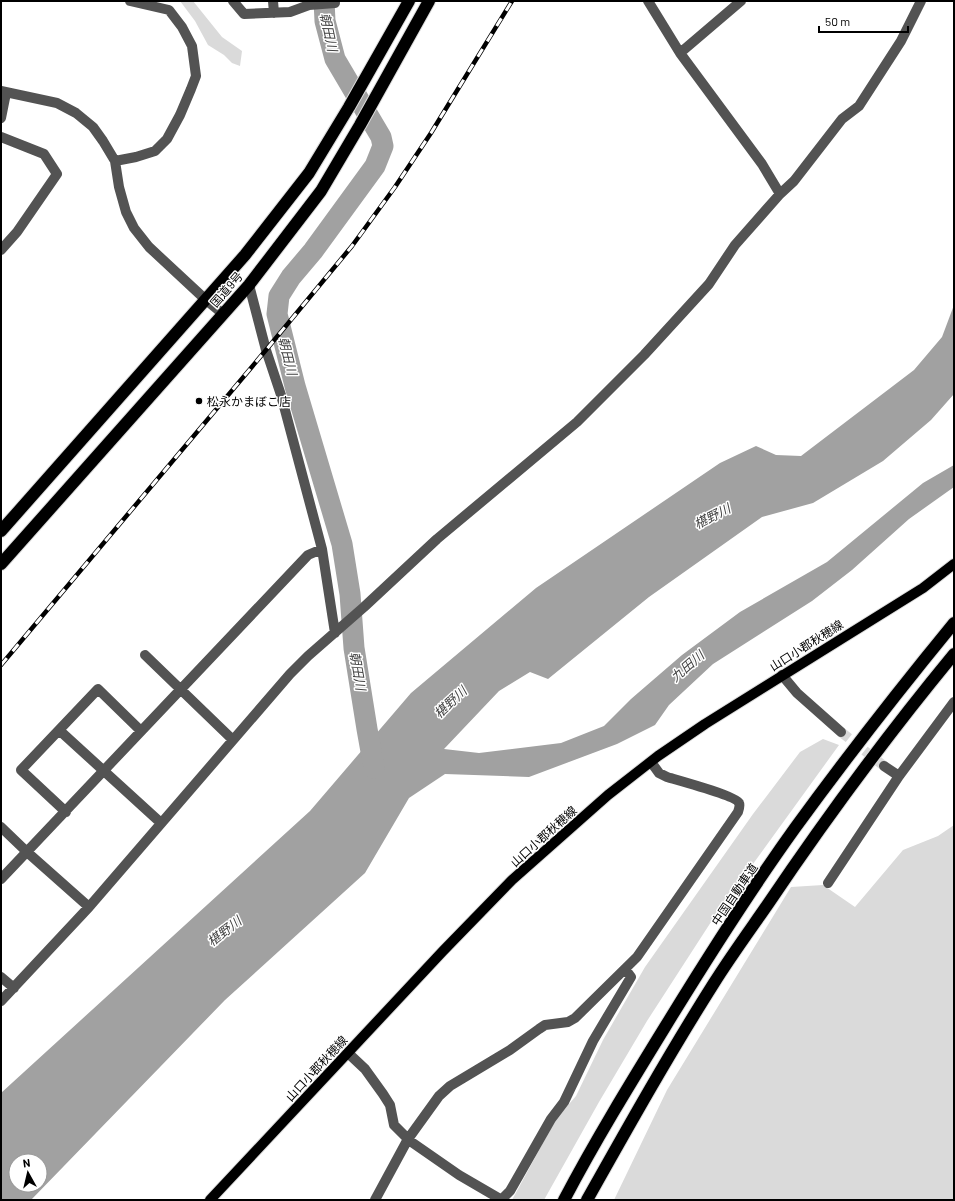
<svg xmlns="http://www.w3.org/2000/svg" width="955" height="1201" font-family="Barlow,'Noto Sans JP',sans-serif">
<rect width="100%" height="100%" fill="#fff"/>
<path fill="#dadada" d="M180,1H193L222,37L242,51L240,66L232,63L224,55L208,45L195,21Z
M823,739L839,745L711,922L647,1021L599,1102L544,1200H512L556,1119L576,1096L603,1040L645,967L753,814L800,752Z
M954,825V1200H614L667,1090L791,887L823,885L855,907L903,850L938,836Z"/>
<path fill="#a1a1a1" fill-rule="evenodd" d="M954,305V394L931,420L883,461L813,503L762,517L649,597L548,679L530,672L499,691L444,749L479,753L561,743L604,726L631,699L682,655L740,612L827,562L923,483L954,465V487L909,519L852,570L812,601L713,664L669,705L655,725L617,744L529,777L445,774L409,798L365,873L225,1000L31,1200H1V1093L310,811L411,693L536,588L720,463L756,446L776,455L801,456L914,370L942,337ZM16,1161H40V1185H16Z"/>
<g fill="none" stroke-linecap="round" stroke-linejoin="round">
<path stroke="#a1a1a1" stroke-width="21" d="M324,1L325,21L335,59L381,137L383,146L375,166L313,251L291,277L279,296L277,314L295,386L342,544L350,594L354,648L367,729L374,768"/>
<path stroke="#d9d9d9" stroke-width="10" stroke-dasharray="10 5" stroke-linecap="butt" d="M841,732L884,766"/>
<g stroke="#dbdbdb" stroke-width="12">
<path id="major" d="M210,1200L443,951L512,880L608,795L658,756L705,724L923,588L954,564"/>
</g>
<g stroke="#dbdbdb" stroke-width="14">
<path id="highway" d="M1,531L245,255L309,173L349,107L409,1
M1,564L249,285L321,191L360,125L429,1
M564,1200C595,1141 630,1084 665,1027C706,960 749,892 795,828C846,758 899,690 954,623
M587,1200C628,1127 669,1054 714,983C731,956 750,930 768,904C826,818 888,734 954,654"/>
</g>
<path stroke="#535353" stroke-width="10" d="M233,1L244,14L290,12L309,5L335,3
M273,1L274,13
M648,1L680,53L762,164L780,194
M680,53L741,1
M1,91L57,103L76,113L93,127L103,141L115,161L119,187L126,212L134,228L149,247L206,300L223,314
M1,118L6,93
M1,137L44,154L57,174L17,232L1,250
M115,161L136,157L155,151L167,139L180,115L191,89L196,76L192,46L182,27L169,10L130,1
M249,285L266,350L281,395L322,549L335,633
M145,655L233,740
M782,675L797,693L841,732
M59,730L161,823
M884,766L899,776L954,702
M66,812L21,770L98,689L141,731
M1,827L27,852L89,907
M1,879L308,555L322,549
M828,883L899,776
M1,977L14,988
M1,1001L89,907L290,674L308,656L364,607L437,539L577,422L644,355L709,284L735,245L780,194L794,181L842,119L859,106L901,41L921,1
M348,1053L365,1069L383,1094L390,1105L394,1125L410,1141L459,1175L502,1200
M502,1199L510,1191L551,1119L564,1102L593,1041L631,977L625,969
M375,1200L408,1139L439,1096L450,1086L510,1050L539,1029L545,1025L568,1022L575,1018L637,957L738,812C739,809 740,805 739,803C736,796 677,780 667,777L659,773L651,762"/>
<use href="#major" stroke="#000" stroke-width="10"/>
<use href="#highway" stroke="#000" stroke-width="12"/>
<g stroke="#000" stroke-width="4.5">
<path id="rail" d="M1,665L266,350L352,246L395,187L431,133L512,1"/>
</g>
<use href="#rail" stroke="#fff" stroke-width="3" stroke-dasharray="9" stroke-linecap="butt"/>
</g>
<circle fill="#000" stroke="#fff" stroke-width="1.5" cx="199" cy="401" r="4"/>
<g text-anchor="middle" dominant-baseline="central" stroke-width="3" stroke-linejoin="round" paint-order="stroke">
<g font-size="12" fill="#000" stroke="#fff">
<text transform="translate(226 289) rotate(-49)">国道9号</text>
<text transform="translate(806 645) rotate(-32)">山口小郡秋穂線</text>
<text transform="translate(543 836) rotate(-42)">山口小郡秋穂線</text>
<text transform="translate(734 894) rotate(-56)">中国自動車道</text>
<text transform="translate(316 1068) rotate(-47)">山口小郡秋穂線</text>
</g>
<g font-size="12" fill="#000" stroke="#fff" text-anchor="start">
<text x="207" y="401">松永かまぼこ店</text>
</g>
<g font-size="13" font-style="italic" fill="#424242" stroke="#fff">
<text transform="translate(329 32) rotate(78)">朝田川</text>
<text transform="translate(288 356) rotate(76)">朝田川</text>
<text transform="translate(712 516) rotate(-27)">椹野川</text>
<text transform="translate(687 666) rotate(-41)">九田川</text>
<text transform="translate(358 671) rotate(80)">朝田川</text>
<text transform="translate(450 702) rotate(-43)">椹野川</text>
<text transform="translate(224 931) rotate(-38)">椹野川</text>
</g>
</g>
<rect width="955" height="1201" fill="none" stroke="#000000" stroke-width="4"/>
<g transform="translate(28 1173) rotate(352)"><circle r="19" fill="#ffffff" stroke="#999999"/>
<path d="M0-3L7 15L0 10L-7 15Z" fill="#000000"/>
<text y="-6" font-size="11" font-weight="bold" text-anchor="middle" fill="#000000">N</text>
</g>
<path d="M819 26v6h89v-6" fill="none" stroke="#000000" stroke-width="2"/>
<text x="825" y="26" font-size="12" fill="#000000" stroke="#ffffff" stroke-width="3" paint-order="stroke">50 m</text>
</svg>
